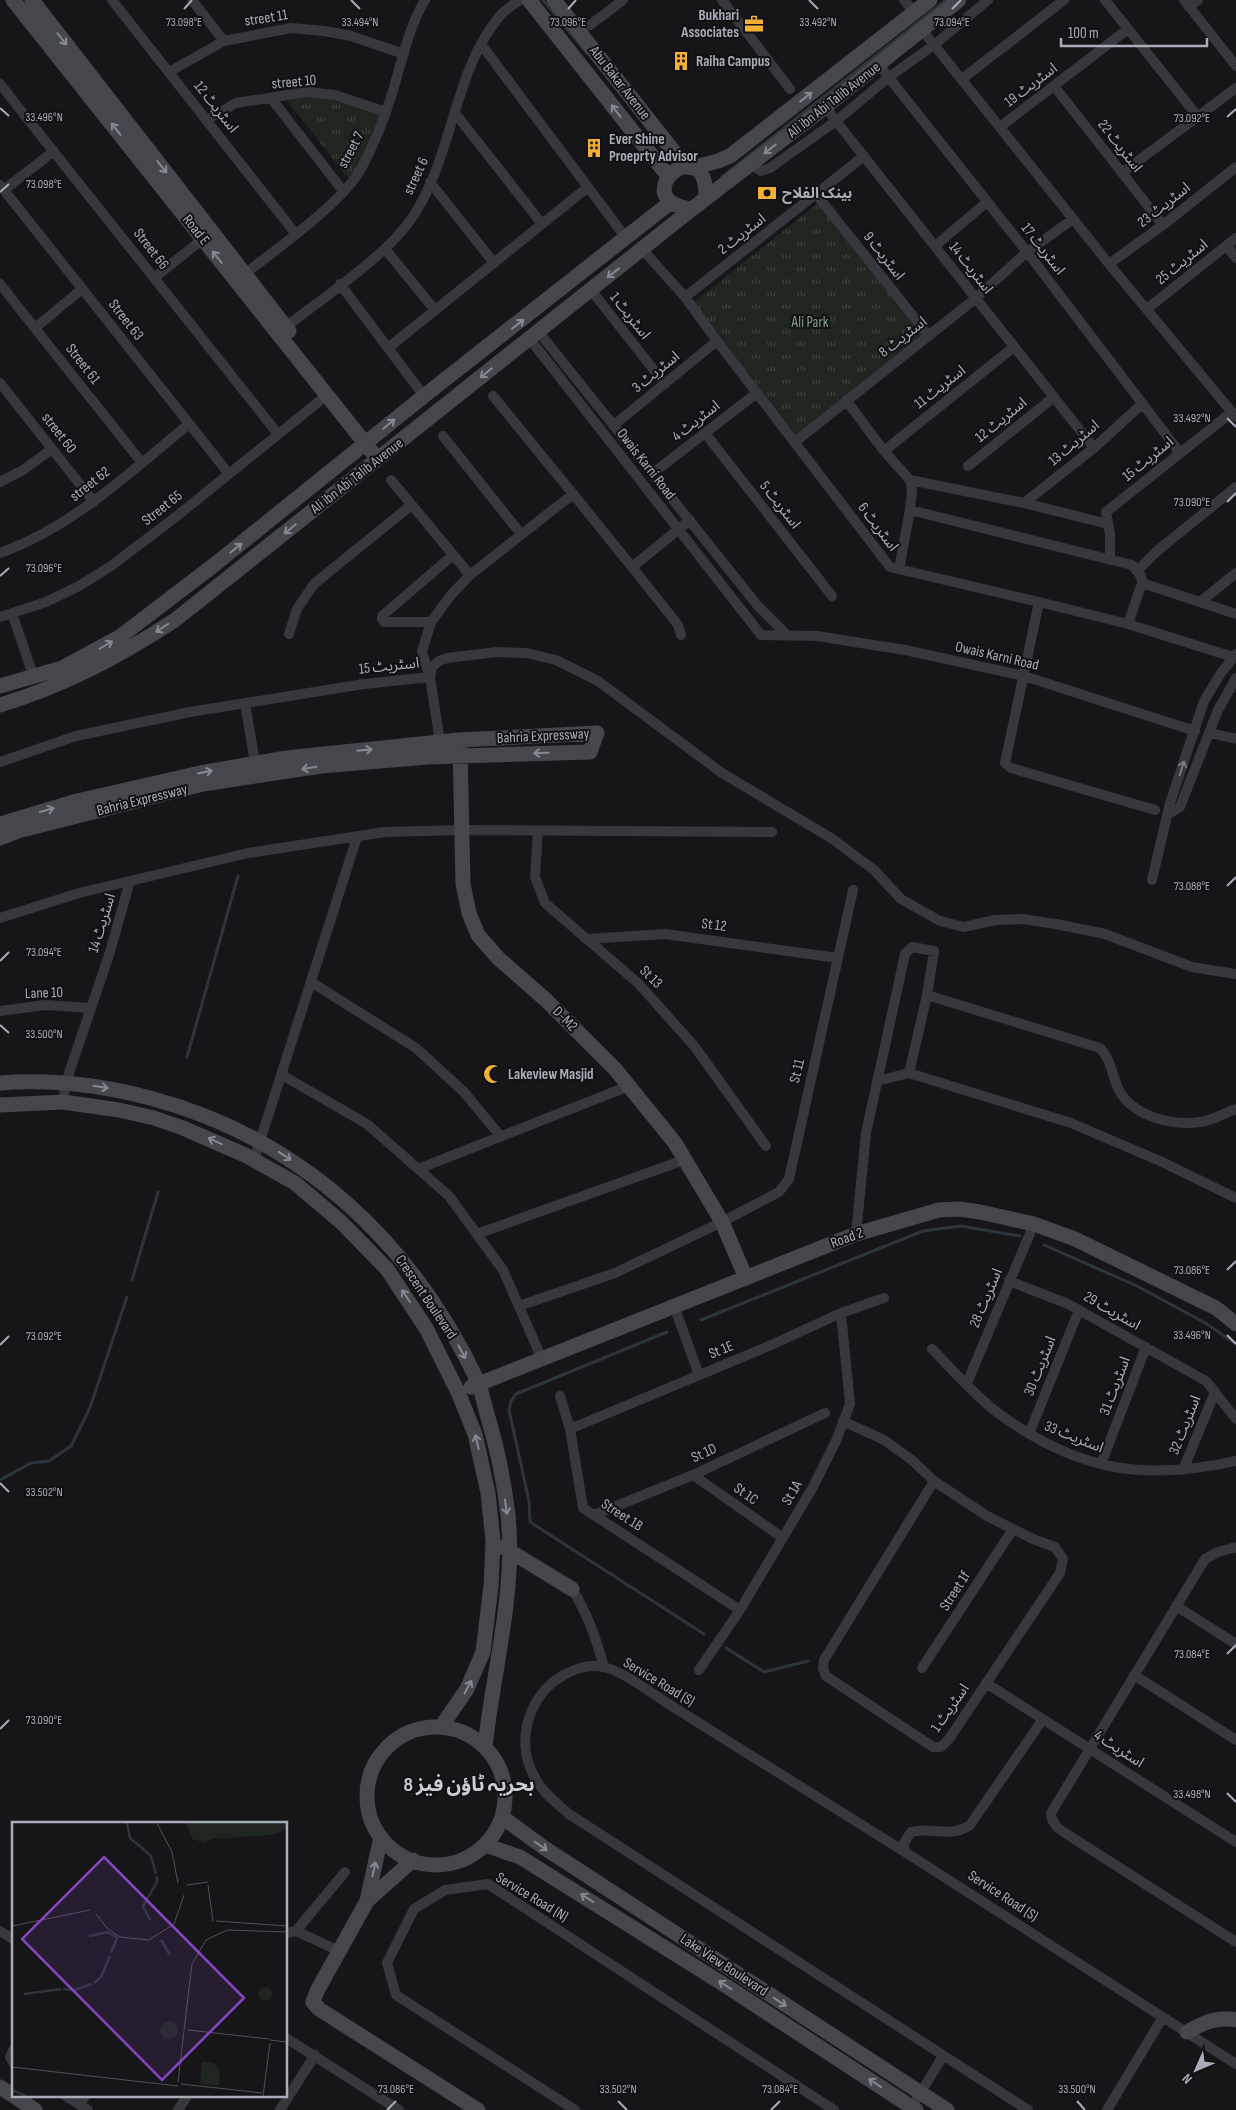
<svg xmlns="http://www.w3.org/2000/svg" width="1236" height="2110" font-family="'Sofia Sans Condensed','Noto Sans Arabic',sans-serif">
<defs>
<pattern id="grass-tufts" width="24" height="20" patternUnits="userSpaceOnUse" patternTransform="scale(1.25)"><rect width="24" height="20" fill="#1e261f"/><path d="M3 7l-1-3M5 7V3M7 7l1-3M15 17l-1-3M17 17v-4M19 17l1-3" fill="none" stroke="#3c433d"/></pattern>
</defs>
<rect width="100%" height="100%" fill="#161618"/>
<path fill="url(#grass-tufts)" d="M311,96L327,98L381,114L362,159L349,179L287,101Z
M818,203L925,337L796,437L694,302Z"/>
<g fill="none" stroke-linecap="round" stroke-linejoin="round">
<path stroke="#2c353c" stroke-width="3" d="M543,0L587,53
M722,177L946,0
M187,1057L238,876
M1044,1245L1137,1286L1207,1324L1236,1344
M132,1280L158,1192
M701,1320L923,1231L961,1226L1020,1236
M667,1332L516,1394L511,1401L509,1410L529,1501L530,1522L704,1634
M0,1480L31,1463L49,1461L71,1446L90,1408L127,1297
M726,1648L764,1672L808,1661"/>
<path stroke="#37383d" stroke-width="10" d="M112,0L295,233
M192,0L224,41
M722,0L790,89
M904,0L915,13
M1105,0L1198,117
M1184,0L1236,66
M1189,7L1198,0
M590,25L623,0
M922,30L1109,264L1236,417
M481,44L626,238
M879,65L1027,252L1180,453
M169,72L224,41L291,28L324,31L351,36L404,54
M962,79L1064,0
M0,84L278,434
M1054,86L1163,225
M271,98L343,191
M825,107L1094,448
M455,113L542,224
M206,120L236,103L307,92L335,95L386,112
M1000,127L1128,29
M751,164L761,171L770,168L836,121L889,77L934,45L988,0
M1122,173L1236,88
M430,182L494,263
M0,185L229,474
M4,190L54,151
M816,194L929,336
M935,246L987,202
M1227,246L1236,258
M385,249L435,310
M643,250L685,297L717,341L890,567L1039,602L1128,624L1233,657
M1109,264L1163,225L1236,167
M245,274C277,248 344,202 362,167C373,146 383,122 390,100C401,67 407,30 425,0
M154,278L203,239
M0,284L142,463
M340,284L424,396
M591,290L665,384
M685,297L864,156
M1147,309L1236,238
M286,327C325,296 384,258 412,218C453,158 453,72 499,17C504,10 513,5 520,0
M35,328L82,289
M538,331L758,606L787,635
M529,338L761,635L817,636L905,650L1024,676L1195,731
M388,348L588,187
M0,383L94,502
M493,396L573,494
M846,400L884,451L910,480L912,490L910,510L899,569
M614,425L717,341
M705,433L832,596
M443,436L521,534
M795,442L976,298L1027,252L1073,219
M884,451L1014,347
M968,466L1054,397
M653,473L757,393
M391,480L470,575
M910,480L1024,503L1108,524
M0,482L23,470L52,449
M1024,503L1094,448L1142,404
M910,510L1132,565L1141,576L1142,583L1128,624
M0,553C73,527 130,472 189,424
M1110,560V534L1106,512L1232,412
M632,567L678,625L681,635
M1138,570L1156,552L1236,487
M1142,583L1236,614
M1039,602L1005,763L1011,768L1155,810
M1200,602L1236,573
M12,613L34,678
M0,617L46,602L79,586L111,566L177,516L327,395
M431,622H384L382,619V616L453,555
M289,634L297,609L314,584L410,506
M245,703L255,763
M1210,733L1236,739
M441,748L430,677L432,667L439,661L447,658L497,652L526,653L556,660L598,681L722,773L831,838L874,870L901,899L940,921L964,927L995,920L1022,919L1056,924L1105,934L1192,967L1236,974
M0,762L76,736L190,712L364,684L430,677L422,652L431,622L451,595L470,575L573,494L632,567L690,520
M1168,814L1180,807L1218,710L1236,678
M538,831L535,877L545,903L639,984L695,1047L766,1146
M1152,880L1170,803L1204,701L1221,673L1236,654
M130,881L248,853L385,832L463,830L772,832
M0,918L79,893L130,881L109,955L66,1082L63,1102
M586,939L665,934L838,958
M311,982L416,1048L464,1092L501,1137
M927,995L1100,1048C1112,1060 1112,1078 1120,1092C1135,1117 1173,1126 1200,1122C1212,1121 1224,1113 1236,1109
M0,1011L45,1005L90,1008
M282,1075L367,1124L449,1196L503,1270L542,1359
M877,1081L909,1073L1071,1123L1160,1161L1236,1198
M254,1160L357,837
M418,1169L629,1086
M477,1234L684,1160
M856,1234L866,1133L905,954L912,947L934,951L927,995L909,1073
M1009,1281L1068,1304L1206,1381L1236,1419
M519,1306L615,1273L722,1222L779,1192L789,1179L853,890
M674,1306L699,1375
M932,1349C953,1370 974,1395 998,1413C1075,1470 1143,1482 1236,1461
M967,1383L1034,1224
M560,1396L570,1429L583,1508L740,1610
M843,1421L884,1440L912,1460L934,1481L987,1516L1033,1539L1055,1547L1063,1559L1060,1573L949,1739L941,1747H933L826,1676L823,1668L824,1660L934,1481
M570,1429L769,1346L841,1313L884,1298
M1029,1434L1079,1310
M1101,1464L1146,1347
M1183,1470L1215,1392
M693,1475L783,1538
M594,1515L693,1475L825,1413
M1236,1547L1218,1552L1205,1559L1051,1813C1051,1827 1066,1833 1076,1840L1236,1942
M572,1589C588,1614 596,1639 604,1667
M1176,1606L1236,1644
M922,1668L1013,1529
M699,1670L740,1610L813,1487L836,1441L850,1404L841,1313
M1134,1675L1236,1740
M986,1683L1236,1842
M905,1852L904,1843L911,1832C933,1826 949,1839 970,1825L1043,1719
M0,1931L14,1940
M296,1931L345,1872
M286,1933L296,1931L339,1951
M286,2038L399,2110
M14,2049L10,2057L14,2064
M66,2096L88,2110
M80,2105L85,2096
M178,2110L187,2096
M280,2110L315,2055
M575,2110L396,1995L387,1963L414,1909L445,1890L488,1884L834,2110
M910,2110L943,2056
M1028,2110L569,1814C555,1802 541,1791 533,1774C515,1739 530,1693 564,1675C576,1668 590,1664 604,1667C624,1672 650,1692 667,1703L905,1852L1236,2064
M1107,2110L1163,2017"/>
<path stroke="#45474d" stroke-width="15" d="M13,0L372,452
M32,0L289,331
M529,0L668,176
M554,0L686,167
M692,168L718,161L730,156L930,0
M706,197C706,125 622,200 692,209L825,107L959,0
M0,686L62,668L121,636L214,565L429,392L671,202
M0,705C66,685 118,657 175,620L692,209
M460,746L463,884L469,913L478,935L498,958L546,1000L615,1069L675,1143L722,1222L746,1278
M0,824L77,801L200,773L286,758L459,740L597,733L590,752L428,757L321,766L203,784L18,831L0,838
M0,1083C51,1079 101,1085 150,1098C300,1138 412,1241 478,1382C482,1392 484,1404 487,1414C497,1447 504,1481 508,1515C516,1592 493,1671 485,1747
M0,1105L63,1102L119,1110L154,1118L183,1128L245,1155L295,1183L341,1222L387,1269L426,1328L458,1392L475,1434L488,1493L493,1541L491,1586L483,1652L467,1689L441,1727
M471,1387L856,1234L939,1210L959,1209L980,1212L1034,1224L1075,1239L1216,1308L1236,1324
M503,1547L572,1589
M367 1796a69 69 0 1 1 138 0a69 69 0 1 1-138 0Z
M502,1817L543,1847L947,2110
M381,1837L367,1901L317,1991L313,2002L319,2009L478,2110
M485,1845L520,1857L723,1984L916,2110
M367,1901L413,1860
M1187,2032C1203,2023 1217,2016 1236,2020
M0,2087L14,2096
M14,2096L35,2110"/>
</g>
<defs><path id="oneway-shaft" d="M-6 0H5M1.5-3L5.5 0L1.5 3" fill="none" stroke-width="1.6" stroke-linecap="round" stroke-linejoin="round" transform="scale(1.25)"/></defs>
<g stroke="#858993">
<use href="#oneway-shaft" transform="translate(62 39) rotate(52)"/>
<use href="#oneway-shaft" transform="translate(806 97) rotate(-38)"/>
<use href="#oneway-shaft" transform="translate(616 111) rotate(-128)"/>
<use href="#oneway-shaft" transform="translate(116 129) rotate(-128)"/>
<use href="#oneway-shaft" transform="translate(770 149) rotate(142)"/>
<use href="#oneway-shaft" transform="translate(162 167) rotate(52)"/>
<use href="#oneway-shaft" transform="translate(217 257) rotate(-128)"/>
<use href="#oneway-shaft" transform="translate(613 273) rotate(142)"/>
<use href="#oneway-shaft" transform="translate(518 324) rotate(-38)"/>
<use href="#oneway-shaft" transform="translate(486 373) rotate(141)"/>
<use href="#oneway-shaft" transform="translate(389 424) rotate(-40)"/>
<use href="#oneway-shaft" transform="translate(290 529) rotate(141)"/>
<use href="#oneway-shaft" transform="translate(236 548) rotate(-39)"/>
<use href="#oneway-shaft" transform="translate(162 628) rotate(147)"/>
<use href="#oneway-shaft" transform="translate(106 645) rotate(-30)"/>
<use href="#oneway-shaft" transform="translate(365 750) rotate(-6)"/>
<use href="#oneway-shaft" transform="translate(541 753) rotate(178)"/>
<use href="#oneway-shaft" transform="translate(309 768) rotate(171)"/>
<use href="#oneway-shaft" transform="translate(205 772) rotate(-11)"/>
<use href="#oneway-shaft" transform="translate(47 810) rotate(-16)"/>
<use href="#oneway-shaft" transform="translate(101 1087) rotate(9)"/>
<use href="#oneway-shaft" transform="translate(215 1141) rotate(-156)"/>
<use href="#oneway-shaft" transform="translate(285 1156) rotate(33)"/>
<use href="#oneway-shaft" transform="translate(406 1296) rotate(-124)"/>
<use href="#oneway-shaft" transform="translate(462 1352) rotate(62)"/>
<use href="#oneway-shaft" transform="translate(477 1442) rotate(-103)"/>
<use href="#oneway-shaft" transform="translate(506 1507) rotate(82)"/>
<use href="#oneway-shaft" transform="translate(468 1687) rotate(-62)"/>
<use href="#oneway-shaft" transform="translate(541 1846) rotate(35)"/>
<use href="#oneway-shaft" transform="translate(374 1869) rotate(-78)"/>
<use href="#oneway-shaft" transform="translate(587 1898) rotate(-148)"/>
<use href="#oneway-shaft" transform="translate(725 1985) rotate(-147)"/>
<use href="#oneway-shaft" transform="translate(780 2002) rotate(33)"/>
<use href="#oneway-shaft" transform="translate(875 2083) rotate(-146)"/>
</g>
<use stroke="#757881" href="#oneway-shaft" transform="translate(1182 768) rotate(-72)"/>
<path fill="none" stroke="#a8adb8" stroke-width="2" d="M351,0L360,9M809,0L818,9M184,9L192,0M568,9L576,0M952,9L961,0M0,108L9,116M1227,117L1236,109M0,192L9,184M1227,418L1236,427M1227,502L1236,493M0,576L9,568M1227,886L1236,877M0,961L9,952M0,1025L9,1033M1227,1270L1236,1261M1227,1335L1236,1344M0,1345L9,1336M0,1483L9,1492M1227,1654L1236,1645M0,1729L9,1720M1227,1793L1236,1802M618,2101L627,2110M1077,2101L1085,2110M387,2110L396,2101M771,2110L780,2101"/>
<defs>
<g id="office-bare" transform="scale(1.5)"><path d="M-6-3h4V-5.5h4V-3h4V5H-6ZM-1-4.5V-3h2v-1.5ZM-6 0V1H6V0Z" fill="#f2b134" stroke="#111113" stroke-width="2.5" paint-order="stroke"/></g>
<g id="building-bare" transform="scale(1.5)"><path d="M-4-6H4V6H1V3H-1V6H-4ZM-2.5-4.3h1.7v1.8h-1.7ZM.8-4.3h1.7v1.8H.8ZM-2.5-1h1.7V.8h-1.7ZM.8-1h1.7V.8H.8Z" fill="#f2b134" stroke="#111113" stroke-width="2.5" paint-order="stroke"/></g>
<g id="bank-bare" transform="scale(1.5)"><path d="M-6-4H6V4H-6ZM0-2.3a2.3 2.3 0 1 0 0 4.6a2.3 2.3 0 1 0 0-4.6Z" fill="#f2b134" stroke="#111113" stroke-width="2.5" paint-order="stroke"/></g>
<g id="mosque-bare" transform="scale(1.5)"><path d="M3.5-4.9A6 6 0 1 0 3.5 4.9A5 5 0 1 1 3.5-4.9Z" fill="#f2b134" stroke="#111113" stroke-width="2.5" paint-order="stroke"/></g>
</defs>
<g fill-rule="evenodd">
<use href="#office-bare" x="754" y="24"/>
<use href="#building-bare" x="681" y="61"/>
<use href="#building-bare" x="594" y="148"/>
<use href="#bank-bare" x="767" y="193"/>
<use href="#mosque-bare" x="493" y="1074"/>
</g>
<g text-anchor="middle" dominant-baseline="central" stroke-width="4" stroke-linejoin="round" paint-order="stroke">
<g font-size="15" font-weight="bold" fill="#a8adb8" stroke="#111113" text-anchor="start">
<text x="739" y="15" text-anchor="end">Bukhari<tspan x="739" dy="17">Associates</tspan></text>
<text x="696" y="61">Raiha Campus</text>
<text x="609" y="139">Ever Shine<tspan x="609" dy="17">Proeprty Advisor</tspan></text>
<text x="782" y="193">بینک الفلاح</text>
<text x="508" y="1074">Lakeview Masjid</text>
</g>
<g font-size="15" fill="#a8adb8" stroke="#111113">
<text transform="translate(266 18) rotate(-9)">street 11</text>
<text transform="translate(294 82) rotate(-5)">street 10</text>
<text transform="translate(620 83) rotate(52)">Abu Bakar Avenue</text>
<text transform="translate(1031 85) rotate(-37)">اسٹریٹ 19</text>
<text transform="translate(834 100) rotate(-38)">Ali ibn Abi Talib Avenue</text>
<text transform="translate(216 107) rotate(52)">اسٹریٹ 12</text>
<text transform="translate(1120 146) rotate(52)">اسٹریٹ 22</text>
<text transform="translate(351 150) rotate(-62)">street 7</text>
<text transform="translate(416 176) rotate(-65)">street 6</text>
<text transform="translate(1164 205) rotate(-38)">اسٹریٹ 23</text>
<text transform="translate(196 230) rotate(52)">Road E</text>
<text transform="translate(742 234) rotate(-38)">اسٹریٹ 2</text>
<text transform="translate(151 249) rotate(52)">Street 66</text>
<text transform="translate(1043 249) rotate(52)">اسٹریٹ 17</text>
<text transform="translate(884 256) rotate(52)">اسٹریٹ 9</text>
<text transform="translate(1182 262) rotate(-39)">اسٹریٹ 25</text>
<text transform="translate(971 268) rotate(52)">اسٹریٹ 14</text>
<text transform="translate(630 316) rotate(52)">اسٹریٹ 1</text>
<text transform="translate(126 320) rotate(52)">Street 63</text>
<text transform="translate(903 337) rotate(-38)">اسٹریٹ 8</text>
<text transform="translate(83 364) rotate(52)">Street 61</text>
<text transform="translate(656 372) rotate(-39)">اسٹریٹ 3</text>
<text transform="translate(940 387) rotate(-38)">اسٹریٹ 11</text>
<text transform="translate(1001 420) rotate(-39)">اسٹریٹ 12</text>
<text transform="translate(696 421) rotate(-38)">اسٹریٹ 4</text>
<text transform="translate(59 433) rotate(52)">street 60</text>
<text transform="translate(1074 443) rotate(-40)">اسٹریٹ 13</text>
<text transform="translate(1148 459) rotate(-39)">اسٹریٹ 15</text>
<text transform="translate(646 464) rotate(52)">Owais Karni Road</text>
<text transform="translate(357 476) rotate(-38)">Ali ibn Abi Talib Avenue</text>
<text transform="translate(90 484) rotate(-38)">street 62</text>
<text transform="translate(780 505) rotate(52)">اسٹریٹ 5</text>
<text transform="translate(162 508) rotate(-38)">Street 65</text>
<text transform="translate(878 527) rotate(53)">اسٹریٹ 6</text>
<text transform="translate(997 656) rotate(13)">Owais Karni Road</text>
<text transform="translate(389 666) rotate(-6)">اسٹریٹ 15</text>
<text transform="translate(543 736) rotate(-3)">Bahria Expressway</text>
<text transform="translate(142 800) rotate(-14)">Bahria Expressway</text>
<text transform="translate(102 923) rotate(-73)">اسٹریٹ 14</text>
<text transform="translate(714 925) rotate(7)">St 12</text>
<text transform="translate(651 977) rotate(45)">St 13</text>
<text transform="translate(44 993) rotate(-2)">Lane 10</text>
<text transform="translate(565 1019) rotate(45)">D-M2</text>
<text transform="translate(797 1071) rotate(-77)">St 11</text>
<text transform="translate(847 1238) rotate(-20)">Road 2</text>
<text transform="translate(426 1297) rotate(56)">Crescent Boulevard</text>
<text transform="translate(986 1298) rotate(-67)">اسٹریٹ 28</text>
<text transform="translate(1112 1311) rotate(30)">اسٹریٹ 29</text>
<text transform="translate(721 1350) rotate(-22)">St 1E</text>
<text transform="translate(1040 1366) rotate(-68)">اسٹریٹ 30</text>
<text transform="translate(1115 1386) rotate(-69)">اسٹریٹ 31</text>
<text transform="translate(1185 1425) rotate(-68)">اسٹریٹ 32</text>
<text transform="translate(1074 1437) rotate(22)">اسٹریٹ 33</text>
<text transform="translate(704 1453) rotate(-25)">St 1D</text>
<text transform="translate(792 1493) rotate(-60)">St 1A</text>
<text transform="translate(746 1494) rotate(35)">St 1C</text>
<text transform="translate(622 1515) rotate(33)">Street 1B</text>
<text transform="translate(955 1591) rotate(-57)">Street 1f</text>
<text transform="translate(659 1682) rotate(31)">Service Road (S)</text>
<text transform="translate(950 1708) rotate(-55)">اسٹریٹ 1</text>
<text transform="translate(1119 1749) rotate(33)">اسٹریٹ 4</text>
<text transform="translate(1003 1896) rotate(33)">Service Road (S)</text>
<text transform="translate(532 1897) rotate(31)">Service Road (N)</text>
<text transform="translate(724 1965) rotate(33)">Lake View Boulevard</text>
</g>
<g font-size="15" fill="#7fa381" stroke="#111113">
<text x="810" y="322">Ali Park</text>
</g>
<g font-size="20" font-weight="bold" fill="#c9ccd4" stroke="#111113">
<text x="469" y="1785">بحریہ ٹاؤن فیز 8</text>
</g>
</g>
<g transform="translate(12 1822)">
<rect width="275" height="275" fill="#161618"/>
<path d="M246 172a7 7 0 1 1 14 0a7 7 0 1 1-14 0ZM148 208a9 9 0 1 1 18 0a9 9 0 1 1-18 0Z" fill="#1e261f"/>
<path d="M174,1H275V8L259,13L200,17L193,21L180,17Z" fill="#1e261f"/>
<path d="M190,240L201,241L208,248L207,264L188,261Z" fill="#1e261f"/>
<path fill="none" stroke="#2c353c" stroke-width="2.5" d="M115,1L118,16L139,34L144,52M138,98L131,84L145,60V54M77,114L96,110L105,116L99,131M149,118L158,133M82,161L89,155L98,134M51,167L63,168L80,162M12,172L49,167M0,268L14,274"/>
<path fill="none" stroke="#505258" stroke-width="1" d="M145,1L160,30L166,61M175,63L196,60M196,63L201,99M84,92L95,106L108,115L137,118L162,102L172,73M204,99L275,104M0,104L78,88M172,208L180,142L194,118L215,108L275,110M176,208L257,217M258,218L275,220M0,245L166,264M166,260L172,209M169,262L250,271M251,274L258,221"/>
<path fill="#8446be" fill-opacity="0.15" stroke="#8446be" stroke-width="2.5" d="M92,35L232,176L150,258L10,117Z"/>
<rect width="275" height="275" fill="none" stroke="#a8adb8" stroke-width="2.5"/>
</g>
<g font-size="12" text-anchor="middle" fill="#a8adb8" stroke="#111113" stroke-width="4" stroke-linejoin="round" paint-order="stroke">
<text x="184" y="26">73.098°E</text>
<text x="360" y="26">33.494°N</text>
<text x="568" y="26">73.096°E</text>
<text x="818" y="26">33.492°N</text>
<text x="952" y="26">73.094°E</text>
<text x="44" y="121">33.496°N</text>
<text x="1192" y="122">73.092°E</text>
<text x="44" y="188">73.098°E</text>
<text x="1192" y="422">33.492°N</text>
<text x="1192" y="506">73.090°E</text>
<text x="44" y="572">73.096°E</text>
<text x="1192" y="890">73.088°E</text>
<text x="44" y="956">73.094°E</text>
<text x="44" y="1038">33.500°N</text>
<text x="1192" y="1274">73.086°E</text>
<text x="1192" y="1339">33.496°N</text>
<text x="44" y="1340">73.092°E</text>
<text x="44" y="1496">33.502°N</text>
<text x="1192" y="1658">73.084°E</text>
<text x="44" y="1724">73.090°E</text>
<text x="1192" y="1798">33.498°N</text>
<text x="396" y="2093">73.086°E</text>
<text x="618" y="2093">33.502°N</text>
<text x="780" y="2093">73.084°E</text>
<text x="1077" y="2093">33.500°N</text>
</g>
<g transform="translate(1196 2070) rotate(225)" stroke="#111113" stroke-width="4" paint-order="stroke">
<path d="M0-4L9 19L0 12L-9 19Z" fill="#a8adb8"/>
<text y="-8" font-size="14" font-weight="bold" text-anchor="middle" fill="#a8adb8">N</text>
</g>
<path d="M1061 38v8h146v-8" fill="none" stroke="#a8adb8" stroke-width="2.5"/>
<text x="1068" y="38" font-size="15" fill="#a8adb8" stroke="#111113" stroke-width="4" paint-order="stroke">100 m</text>
</svg>
